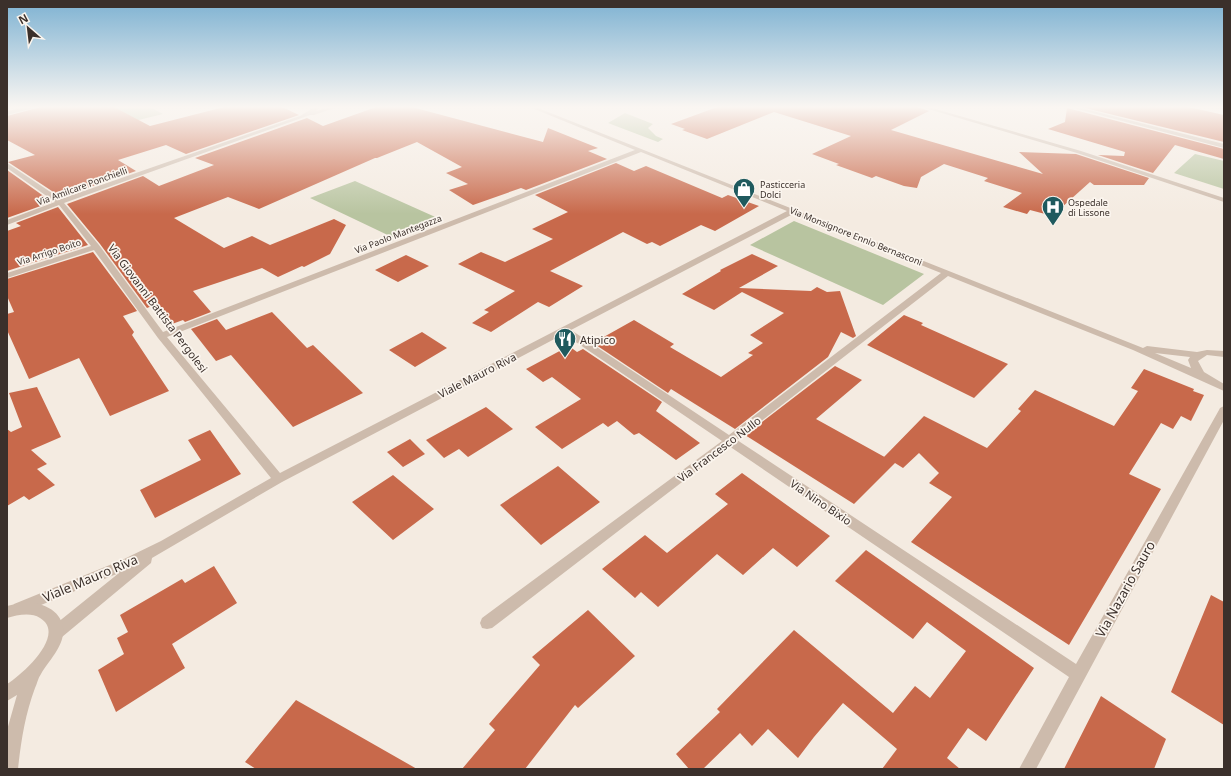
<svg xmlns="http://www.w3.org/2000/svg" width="1231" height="776" font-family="'Noto Sans',sans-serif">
<rect width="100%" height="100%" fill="#f4ebe1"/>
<path fill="#b8c4a0" d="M103,106H148L163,114L106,128L75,113Z
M625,113L653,124L648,128L656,136L663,139L658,142L608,123Z
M1195,154L1224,161V189L1174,173Z
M355,181L442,220L394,238L310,198Z
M794,221L924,274L883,305L750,245Z"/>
<path fill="#c8694b" d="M42,106H112L150,126L228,106H280L299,115L186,154L166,145L118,160L136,171L61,197L8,162L35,155L7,140V116L41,107Z
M379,106H408L543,142L548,128L598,148L588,151L607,159L526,190L521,188L473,205L449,190L468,184L446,173L462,167L417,142L377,158H375L259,209L228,197L174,218L224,248L252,236L270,245L334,219L346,225L330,254L304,267L302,266L278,277L262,268L193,291L211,312L185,322L183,320L172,324L157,304L147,308L100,244L67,204L143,176L159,186L214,165L195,158L307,118L323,126Z
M720,106H917L918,107L929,111L891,130L1043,174L1019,152L1076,154L1149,178L1144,185H1094L1090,182L1061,208L1055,207L1049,215L1030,210L1027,214L1003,207L1022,193L984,181L988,178L944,164L921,177L917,188L904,186L876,176L872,178L836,165L839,164L812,154L851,136L774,112L707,139L682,130L685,129L671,124Z
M1077,106H1184L1224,115V142Z
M1067,108L1224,149V159L1175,145L1153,173L1098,155L1124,156L1125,152L1048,129L1065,122Z
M616,163L634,171L646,166L722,198L728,195L759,206L715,231L701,225L660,246L652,242L647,244L623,232L550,271L583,286L549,307L538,302L491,332L472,323L489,312L484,310L515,291L458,264L481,252L505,262L553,239L532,229L568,212L535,195Z
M7,170L52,202L7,218Z
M58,207L88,245L7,271V231L21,226L16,223Z
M93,252L137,311L123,316L134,332L132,335L169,391L110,416L79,358L29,379L7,330V314L14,312L7,296V279Z
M752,254L778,266L739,288L811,291L817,287L827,292L840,291L856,336L853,338L841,332L828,357L735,429L671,389L668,393L593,343L634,320L674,344L670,347L721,377L753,355L748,353L763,343L750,335L784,313L742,292L714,310L682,294L721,271L720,270Z
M406,255L429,266L398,282L375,270Z
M272,312L307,348L313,345L363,393L293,427L231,355L216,361L191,329L217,319L226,330Z
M904,315L923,323L921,325L1008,364L974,398L867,345Z
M422,332L447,348L415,367L389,350Z
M569,346L577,352L583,349L662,402L656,411L700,443L676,460L639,433L634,435L617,421L608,427L603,423L562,449L535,427L581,399L552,377L543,382L526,369Z
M835,366L862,380L816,419L890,460L884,457L924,416L987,448L1021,411L1018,409L1035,390L1114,426L1138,391L1131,388L1144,369L1194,389L1193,391L1204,395L1191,421L1181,416L1173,429L1161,423L1129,474L1161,489L1069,645L911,542L952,497L929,483L939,473L919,453L903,468L895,463L854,504L745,435Z
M37,387L61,437L31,450L47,464L37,469L55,485L29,500L24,496L7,506V429L11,432L22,427L9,393Z
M486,407L513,429L468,457L459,449L444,458L426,440Z
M210,430L241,474L155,518L140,490L201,460L188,440Z
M410,439L425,454L403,467L387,452Z
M558,466L600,502L541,545L500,505Z
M742,473L830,536L797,567L773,548L743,575L717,554L658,607L641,592L635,598L602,569L645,535L667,553L728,504L715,494Z
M393,475L434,509L393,540L352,502Z
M866,550L1034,668L986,741L968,728L947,758L960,769H882L897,749L843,703L814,737L798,758L768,729L752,746L740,733L703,769H689L676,754L720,712L717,709L794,630L893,713L915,686L930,698L966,651L927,622L913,639L835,581Z
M214,566L237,603L172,644L185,668L116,712L98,670L124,654L117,638L128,632L120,615L182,579L185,583Z
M1211,595L1224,602V725L1171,692Z
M588,610L635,656L578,708L575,705L525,769H462L495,730L489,724L540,665L532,657Z
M1101,696L1166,739L1154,769H1064Z
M296,700L417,769H256L245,762Z"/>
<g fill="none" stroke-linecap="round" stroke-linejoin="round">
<path fill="#cdbbac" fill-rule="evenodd" d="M33,106H41L7,115V111Z
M316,106H321L316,111L333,106H340L314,115H310L64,203L99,245L163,332L635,150L527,106H533L1143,348L1147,346L1197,352L1207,350L1224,351V357L1207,355L1198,361L1204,372L1224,384V391L1133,350L948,276L737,440L1076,664L1219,410L1220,408L1224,406V420L1036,769H1019L1069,677L729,446L492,628L487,629L482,628L480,623L482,618L722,441L564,334L282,482L152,558L151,563L62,637L57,639L52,637L50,632L52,627L119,573L24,612L19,614L14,612L12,608L14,604L122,560L161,541L271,478L158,338L94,250L7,278V273L91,246L59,205L7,225V220L55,202L7,168V163L61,199L300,116ZM641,152L787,211L280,473L167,337ZM793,214L941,273L729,435L571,330ZM1155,353L1190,357L1188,360L1191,368Z
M918,106H925L1081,151L1224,198V202L1077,153Z
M1209,106H1224V110Z"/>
<path fill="#cdbbac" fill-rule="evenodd" d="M1066,106H1073L1224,144V148Z
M24,602C40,602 61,609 63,628C65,646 49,660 41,674C38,678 37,684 35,688C25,715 21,741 18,769H7V730L17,695L7,701V684C23,674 67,634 40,618C31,612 17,615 7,618V606Z"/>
</g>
<linearGradient id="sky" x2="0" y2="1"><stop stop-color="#7eb2d2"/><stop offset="0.5" stop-color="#faf6f2"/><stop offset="1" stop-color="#faf6f2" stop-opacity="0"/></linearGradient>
<rect width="1231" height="214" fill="url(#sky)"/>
<defs>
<g id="shop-pin" transform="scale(1.15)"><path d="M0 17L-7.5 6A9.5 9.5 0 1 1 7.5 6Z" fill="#1f5a5e" stroke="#fbf5ee"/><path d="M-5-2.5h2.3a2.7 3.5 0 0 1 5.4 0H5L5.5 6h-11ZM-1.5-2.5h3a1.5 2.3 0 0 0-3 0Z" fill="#fff"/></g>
<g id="hospital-pin" transform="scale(1.15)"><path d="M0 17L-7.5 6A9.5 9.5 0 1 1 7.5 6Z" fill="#1f5a5e" stroke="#fbf5ee"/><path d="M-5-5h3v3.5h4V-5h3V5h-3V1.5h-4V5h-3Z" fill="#fff"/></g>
<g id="restaurant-pin" transform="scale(1.15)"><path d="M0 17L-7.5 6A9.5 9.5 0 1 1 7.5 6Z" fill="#1f5a5e" stroke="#fbf5ee"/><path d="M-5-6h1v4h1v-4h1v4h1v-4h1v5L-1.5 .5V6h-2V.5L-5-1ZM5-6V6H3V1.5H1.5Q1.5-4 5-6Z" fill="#fff"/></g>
</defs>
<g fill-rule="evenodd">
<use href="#shop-pin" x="744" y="189"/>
<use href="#hospital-pin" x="1053" y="207"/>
<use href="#restaurant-pin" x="565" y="339"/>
</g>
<g text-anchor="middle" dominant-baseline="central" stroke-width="3.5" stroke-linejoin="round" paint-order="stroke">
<g font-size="9" fill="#3b302b" stroke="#fbf5ee" text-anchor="start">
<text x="760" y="184">Pasticceria<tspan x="760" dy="10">Dolci</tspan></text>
<text x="1068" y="202">Ospedale<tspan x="1068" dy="10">di Lissone</tspan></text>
</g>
<g font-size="9" fill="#3b302b" stroke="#fbf5ee">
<text transform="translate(82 186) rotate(-20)">Via Amilcare Ponchielli</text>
<text transform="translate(398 234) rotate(-21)">Via Paolo Mantegazza</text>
<text transform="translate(856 236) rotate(22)">Via Monsignore Ennio Bernasconi</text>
<text transform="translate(49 252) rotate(-18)">Via Arrigo Boito</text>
</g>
<g font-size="11" fill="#3b302b" stroke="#fbf5ee">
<text transform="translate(158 308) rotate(53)">Via Giovanni Battista Pergolesi</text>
<text transform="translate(477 375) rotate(-27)">Viale Mauro Riva</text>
<text transform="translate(719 449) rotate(-37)">Via Francesco Nullo</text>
<text transform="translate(821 502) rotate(34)">Via Nino Bixio</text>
</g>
<g font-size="11" fill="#3b302b" stroke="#fbf5ee" text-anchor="start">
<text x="580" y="339">Atipico</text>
</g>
<g font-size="13" fill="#3b302b" stroke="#fbf5ee">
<text transform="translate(90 578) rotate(-23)">Viale Mauro Riva</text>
<text transform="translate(1125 589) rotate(-61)">Via Nazario Sauro</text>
</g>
</g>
<rect width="1231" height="776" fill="none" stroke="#3b302b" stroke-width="16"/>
<g transform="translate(28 28) rotate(332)" stroke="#fbf5ee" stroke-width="3" paint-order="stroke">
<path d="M0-3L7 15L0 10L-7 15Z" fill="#3b302b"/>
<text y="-6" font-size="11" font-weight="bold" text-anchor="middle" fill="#3b302b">N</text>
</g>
</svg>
